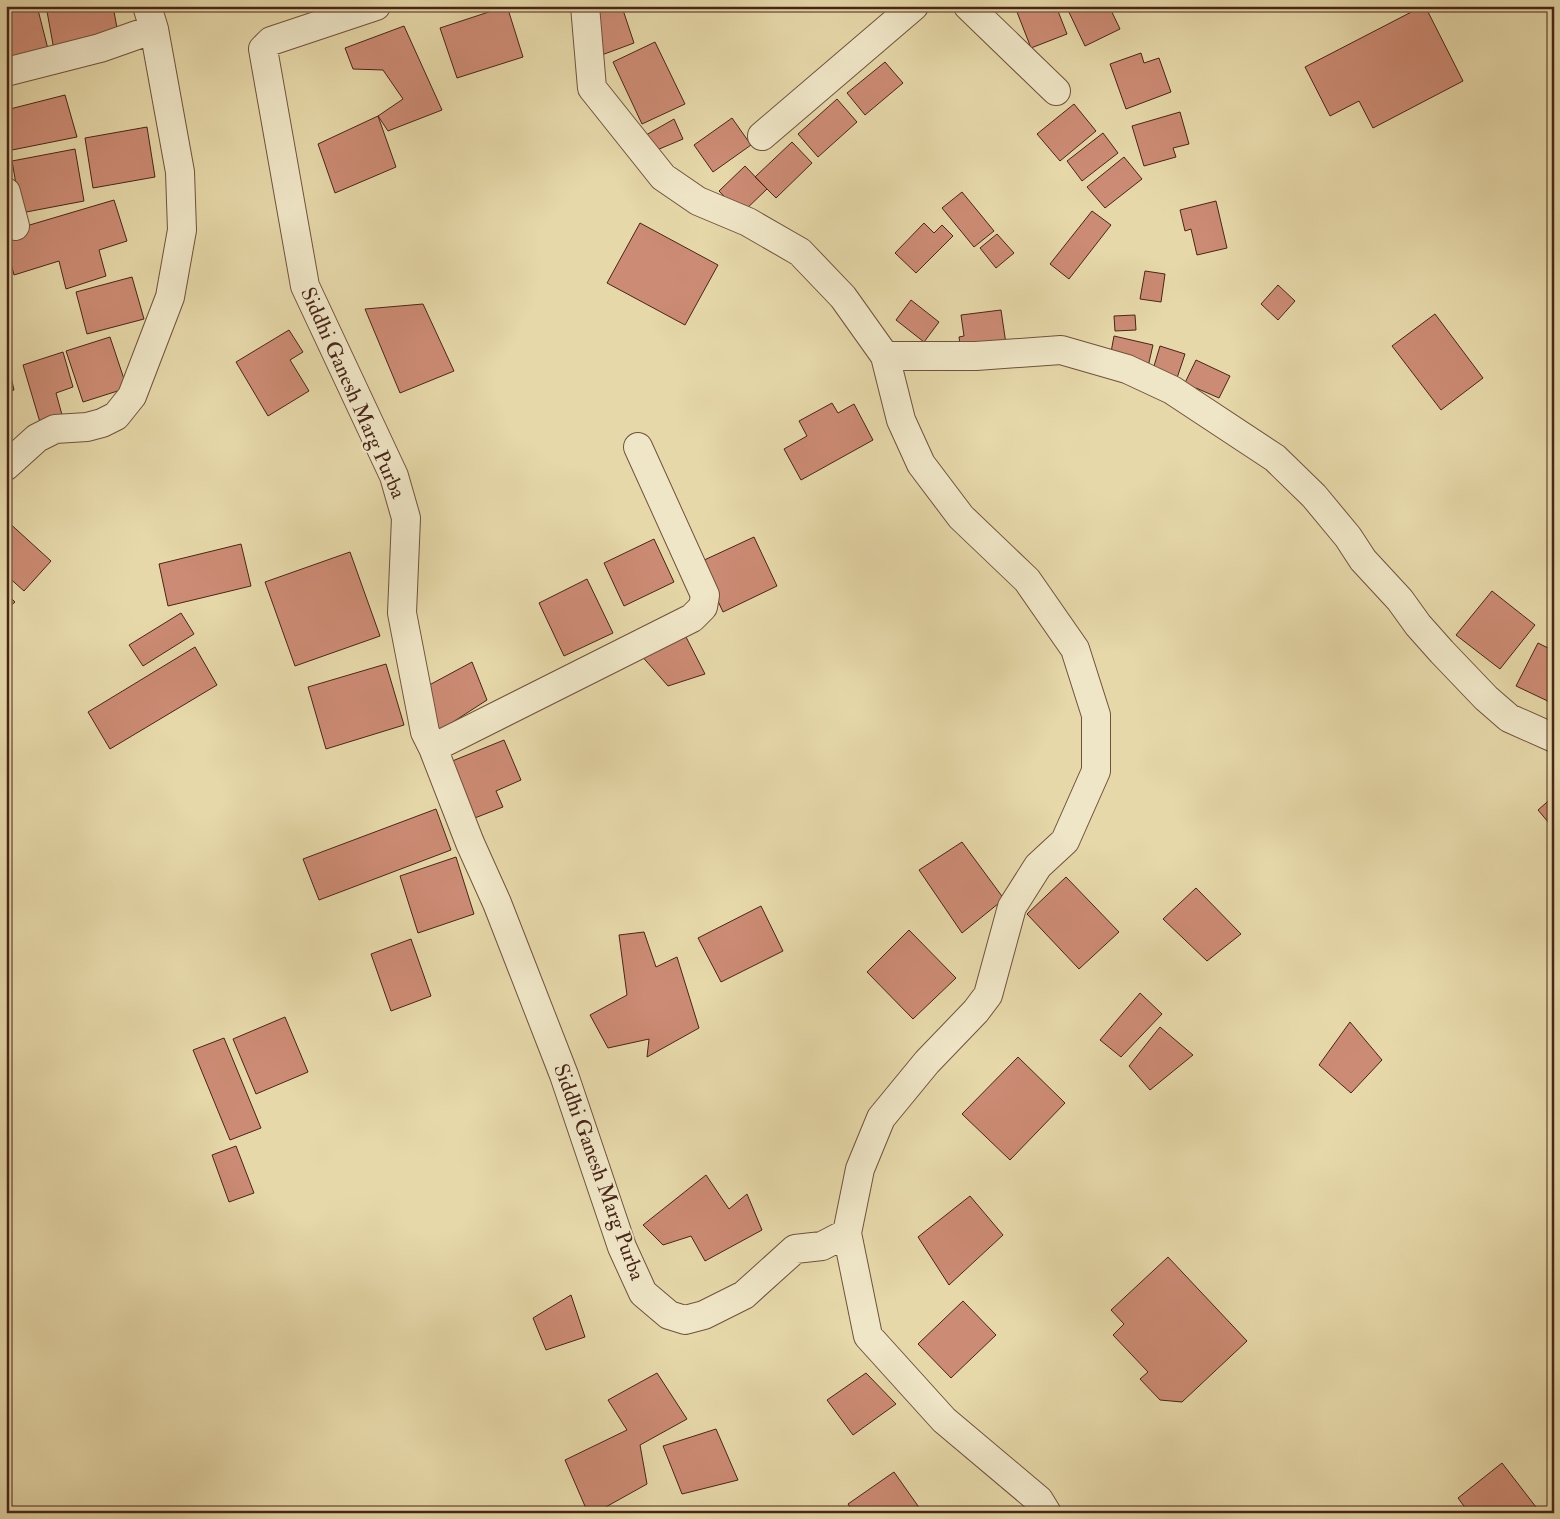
<svg xmlns="http://www.w3.org/2000/svg" width="1560" height="1519" font-family="'IM FELL Double Pica',serif">
<rect width="100%" height="100%" fill="#e6d8a9"/>
<filter id="stains"><feTurbulence type="fractalNoise" baseFrequency=".004" numOctaves="4"/><feColorMatrix values="0 0 0 0 .2 0 0 0 0 .09 0 0 0 0 .02 0 0 0 .5 -.17"/></filter>
<radialGradient id="worn" r=".72"><stop offset=".6" stop-color="#630" stop-opacity="0"/><stop offset="1" stop-color="#630" stop-opacity=".3"/></radialGradient>
<path fill="#cc8b74" stroke="#482517" d="M25,6H37L49,53L6,65V11Z
M46,6H113L119,39L54,50Z
M507,6L523,57L457,78L440,28Z
M1031,6H1056L1067,34L1031,48L1017,12Z
M1071,6H1109L1120,29L1085,46L1067,8Z
M1423,6H1425L1463,81L1373,128L1359,101L1330,116L1305,67Z
M622,7L634,43L599,56L596,10Z
M404,26L442,110L388,131L378,116L403,99L383,70L353,69L345,48Z
M655,42L685,104L642,124L613,62Z
M1141,53L1144,63L1159,58L1171,92L1126,109L1110,64Z
M885,62L903,83L865,115L847,93Z
M65,95L77,137L7,151L6,110Z
M837,99L857,122L818,157L798,134Z
M1074,104L1096,131L1060,161L1037,134Z
M1180,112L1189,144L1173,148L1176,157L1144,166L1132,126Z
M378,116L396,167L335,193L318,144Z
M732,118L751,145L713,172L694,145Z
M674,119L683,139L657,150L646,135Z
M147,127L155,177L93,188L85,138Z
M1103,133L1118,153L1082,181L1067,161Z
M792,142L812,163L776,198L755,177Z
M75,149L84,201L21,213L12,161Z
M1124,157L1142,179L1105,208L1087,187Z
M745,166L767,189L741,214L719,191Z
M962,192L994,231L974,247L942,208Z
M114,200L127,241L99,250L106,276L66,289L59,261L14,275L6,245V232Z
M1216,201L1227,248L1197,255L1191,229L1185,231L1180,210Z
M1092,211L1111,225L1069,279L1050,264Z
M640,223L718,265L685,325L607,283Z
M924,223L934,233L942,225L953,236L916,273L895,253Z
M997,234L1014,253L996,268L980,248Z
M1145,271L1165,274L1161,302L1140,299Z
M132,277L144,319L87,334L76,292Z
M1278,285L1295,301L1278,320L1261,304Z
M911,300L939,322L924,342L896,320Z
M423,304L454,371L400,393L365,309Z
M1001,310L1006,344L961,351L959,337L964,336L961,315Z
M1435,314L1483,378L1441,410L1392,346Z
M1135,315L1136,330L1115,331L1114,316Z
M289,330L303,352L290,360L309,391L268,416L236,362Z
M1114,336L1153,345L1147,371L1109,363Z
M110,337L127,388L83,402L66,351Z
M1160,346L1185,354L1175,384L1151,376Z
M63,352L73,387L56,393L64,422L42,429L23,365Z
M6,355L14,390L6,392Z
M1196,360L1230,376L1219,398L1196,388L1193,394L1182,389Z
M832,403L838,413L854,404L873,440L801,480L784,449L807,436L799,421Z
M6,520L51,561L24,591L6,575Z
M754,537L777,586L723,612L700,562Z
M654,539L674,582L624,606L604,563Z
M241,544L251,586L168,606L159,564Z
M350,552L380,636L295,666L265,582Z
M587,579L613,633L564,656L539,603Z
M1492,591L1535,625L1500,669L1456,635Z
M6,593L15,602L6,610Z
M181,613L194,634L143,666L129,645Z
M686,637L705,674L668,686L640,654Z
M1538,643L1554,651V704L1516,686Z
M195,647L217,685L110,749L88,712Z
M472,662L487,700L439,731L420,690Z
M386,664L404,725L326,749L308,687Z
M504,740L521,780L496,791L503,807L467,821L445,764Z
M1554,796V829L1538,810Z
M436,809L451,850L319,900L303,859Z
M962,842L1004,899L962,933L919,870Z
M456,857L474,914L418,933L400,876Z
M1066,877L1119,932L1079,969L1027,914Z
M1196,888L1241,934L1207,961L1163,919Z
M761,906L783,951L721,982L698,938Z
M909,930L956,978L913,1019L867,972Z
M644,932L656,967L677,957L699,1028L647,1057L649,1039L608,1048L590,1015L627,995L619,935Z
M411,939L431,996L391,1011L371,954Z
M1140,993L1162,1014L1121,1057L1100,1040Z
M285,1017L308,1072L256,1094L233,1039Z
M1350,1022L1382,1060L1351,1093L1319,1065Z
M1160,1027L1193,1055L1150,1090L1129,1066Z
M224,1038L261,1128L230,1140L193,1050Z
M1018,1057L1065,1103L1010,1160L962,1114Z
M236,1146L254,1193L229,1202L212,1155Z
M706,1175L729,1209L747,1194L762,1230L705,1261L691,1236L663,1245L643,1225Z
M970,1196L1003,1235L949,1285L918,1237Z
M1168,1257L1247,1341L1182,1402L1160,1400L1140,1379L1148,1372L1113,1335L1124,1324L1111,1310Z
M571,1295L585,1337L546,1350L533,1318Z
M963,1301L996,1335L951,1378L918,1344Z
M657,1373L687,1419L640,1445L647,1484L595,1513H588L565,1460L627,1430L608,1400Z
M866,1373L896,1404L853,1435L827,1400Z
M716,1429L738,1480L682,1494L663,1446Z
M1502,1463L1536,1507L1529,1513H1469L1458,1498Z
M894,1472L923,1513H854L848,1504Z"/>
<g fill="none" stroke-linecap="round" stroke-linejoin="round">
<g stroke="#70523c" stroke-width="30">
<path id="street" d="M376,6L271,41L263,49L305,286L394,476L406,518L402,613L425,732L433,748L470,843L497,903L564,1075L622,1247L643,1293L669,1315L685,1320L704,1315L744,1295L795,1249L822,1246L847,1233L860,1169L881,1118L927,1062L976,1011L988,995L1012,907L1038,866L1065,841L1096,771V715L1075,649L1027,580L961,517L921,464L901,420L885,356L843,297L800,252L748,222L698,201L663,177L592,88L585,6
M968,6L1056,91
M6,72L100,48L154,29
M762,136L914,6
M6,192L15,226
M885,356H976L1061,350L1127,369L1172,390L1275,458L1314,496L1348,537L1363,560L1400,600L1418,625L1442,652L1486,698L1509,718L1554,738
M6,466L37,438L55,429L87,427L102,423L116,416L132,396L170,297L182,230L180,172L154,29L147,6
M433,748L692,618L703,607L705,595L638,447
M847,1233L868,1336L944,1420L1039,1500L1047,1513"/>
</g>
<use href="#street" stroke="#efe6c7" stroke-width="28"/>
</g>
<g text-anchor="middle" dominant-baseline="central" stroke-width="4" stroke-linejoin="round" paint-order="stroke">
<g font-size="21" fill="#482517" stroke="#efe6c7">
<text transform="translate(353 393) rotate(66)">Siddhi Ganesh Marg Purba</text>
<text transform="translate(599 1172) rotate(70)">Siddhi Ganesh Marg Purba</text>
</g>
</g>
<rect width="1560" height="1519" fill="none" stroke="#e6d8a9" stroke-width="25"/>
<rect x="8" y="8" width="1545" height="1504" fill="none" stroke="#482517" stroke-width="2.5"/>
<rect x="12" y="12" width="1535" height="1494" fill="none" stroke="#482517"/>
<rect width="100%" height="100%" filter="url(#stains)"/>
<rect width="100%" height="100%" fill="url(#worn)"/>
</svg>
